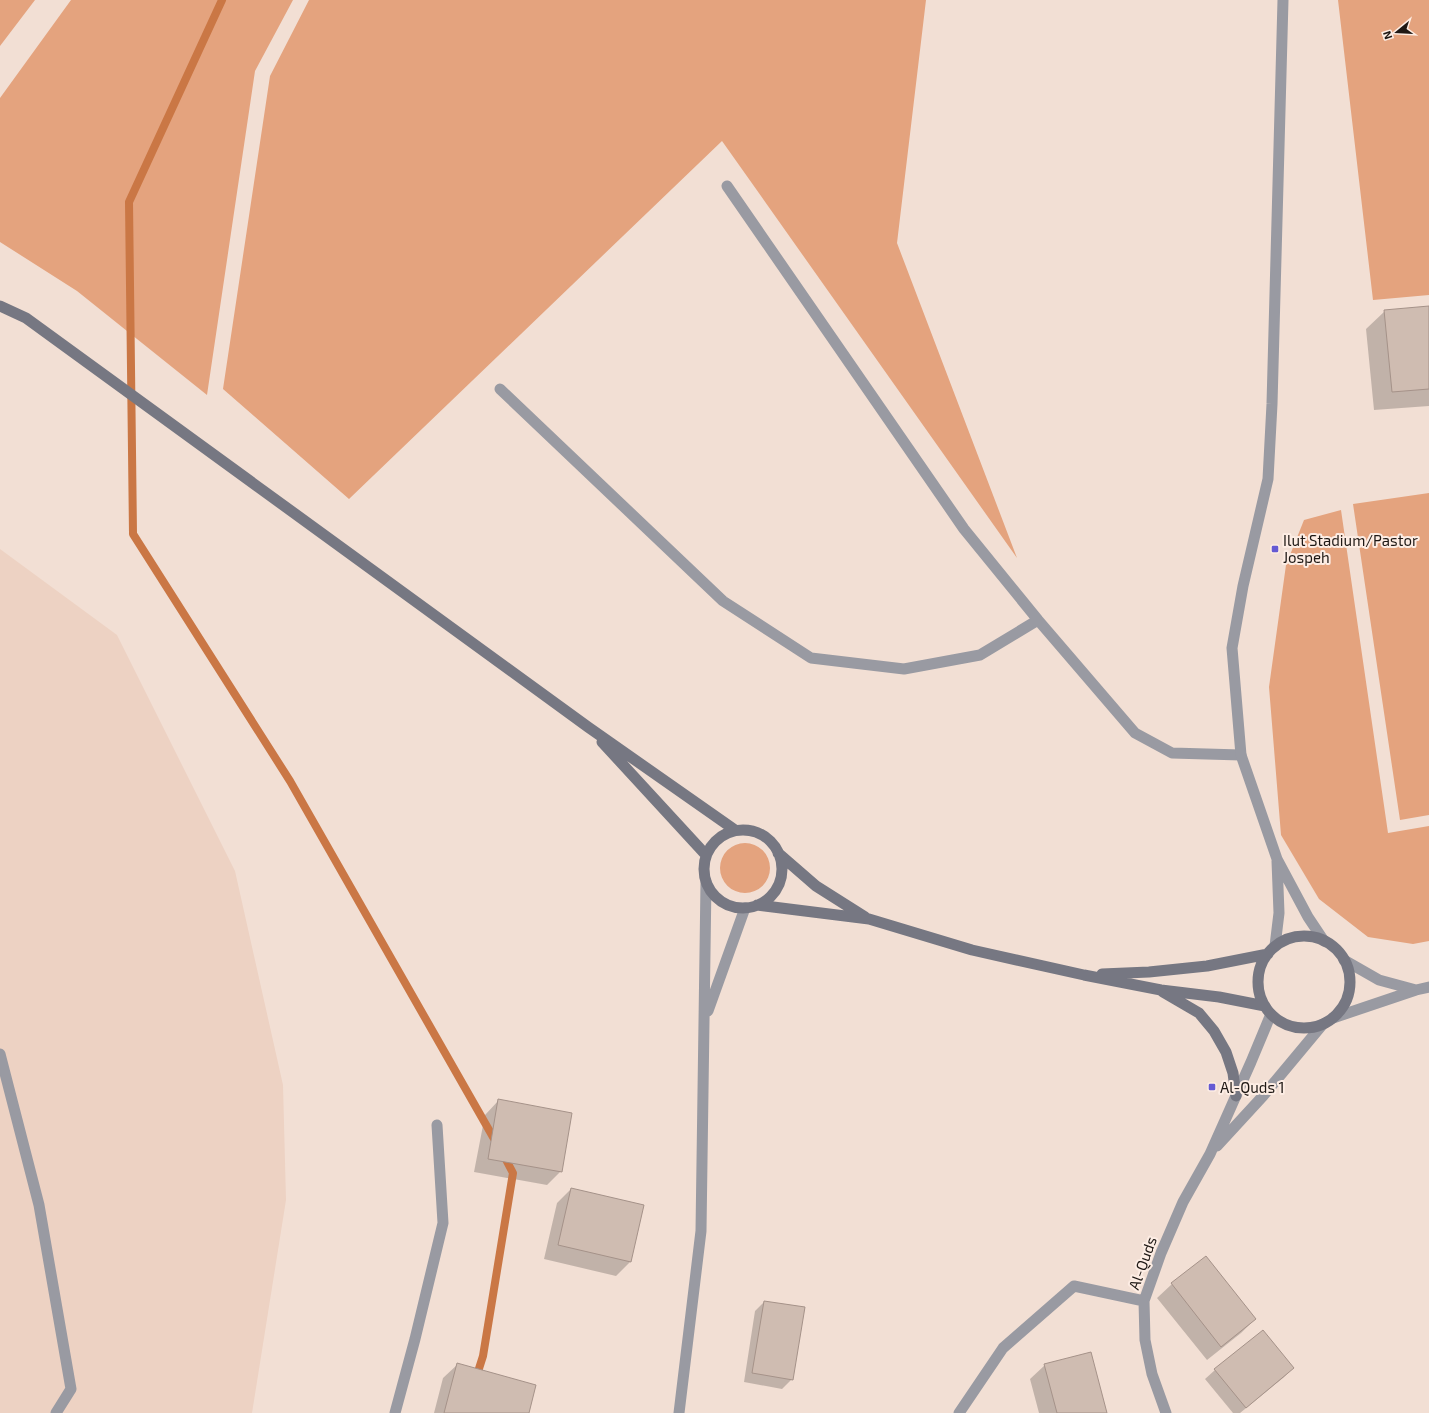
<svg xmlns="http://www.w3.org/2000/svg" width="1429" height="1413" font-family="'Exo 2',sans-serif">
<rect width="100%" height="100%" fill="#f2dfd4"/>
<path fill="#edd2c3" d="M0,549L117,635L235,871L283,1085L286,1200L252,1413H0Z"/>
<path fill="#e4a37e" d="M0,0H35L0,46Z
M71,0H293L255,71L207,395L77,291L0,242V98Z
M309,0H926L897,243L1017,558L722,141L349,499L223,389L270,76Z
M1338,0H1429V295L1373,300Z
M1429,493V815L1400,820L1353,504Z
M1341,510L1388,833L1429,826V941L1413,944L1368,937L1319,899L1281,835L1269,687L1286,565L1304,520Z
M720 868a25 25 0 1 1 50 0a25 25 0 1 1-50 0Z"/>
<path fill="#0003" d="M1429,307V406L1374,410L1366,329L1385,311Z
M499,1100L561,1171L547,1185L474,1172L485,1115Z
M571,1189L630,1262L616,1276L544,1259L557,1203Z
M1206,1257L1255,1319L1241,1333L1207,1360L1157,1298L1172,1284Z
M764,1302L792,1379L782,1389L744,1382L755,1311Z
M458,1364L527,1413H434L443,1378Z
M1045,1365L1106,1413H1039L1030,1379Z
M1293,1368L1283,1378L1240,1413H1233L1205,1379L1215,1370Z"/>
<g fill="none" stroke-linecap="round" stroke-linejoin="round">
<path stroke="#ca7745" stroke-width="8" d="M222,0L129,202L133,534L290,781L497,1144
M476,1378L483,1356L513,1173L503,1154"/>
</g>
<path fill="#cfbcb1" stroke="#a59289" d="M1429,306V389L1392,392L1384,310Z
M498,1099L572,1113L562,1172L488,1159Z
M571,1188L644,1205L631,1262L558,1245Z
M1206,1256L1256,1319L1221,1347L1171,1283Z
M764,1301L805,1307L793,1380L752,1373Z
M1263,1330L1294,1368L1246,1408L1214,1369Z
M1091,1352L1107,1413H1057L1044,1364Z
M457,1363L536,1385L529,1413H444Z"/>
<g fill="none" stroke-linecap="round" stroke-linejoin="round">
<path stroke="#999aa2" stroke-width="11" d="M727,186L964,529L1038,620L1135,733L1172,753L1241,755
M500,389L723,601L811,658L904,669L980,655L1038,620
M1344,960L1379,980L1416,990
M708,1011L745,908
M1333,1018L1416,990L1429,987
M0,1054L39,1205L71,1389L56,1413
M1217,1146L1263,1096L1323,1024
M395,1413L415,1339L443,1223L437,1125
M679,1413L701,1231L706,882
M959,1413L1003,1348L1074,1286L1144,1301
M1166,1413L1152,1374L1145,1340L1144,1301L1161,1253L1183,1202L1210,1154L1251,1062L1271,1014"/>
<path stroke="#999aa2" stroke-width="11" d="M1283,0L1272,404L1268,479L1243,586L1232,648L1241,755L1277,859L1308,917L1324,941
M1275,946L1279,913L1277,861"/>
<path stroke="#767782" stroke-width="11" d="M0,306L26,318L588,727L735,830
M602,742L706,855
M704 869a39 39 0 1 1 78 0a39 39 0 1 1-78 0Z
M778,853L816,886L865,917
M757,905L869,919L972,950L1084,975L1161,990L1219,997L1265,1006
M1258 982a46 46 0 1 1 92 0a46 46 0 1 1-92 0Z
M1102,974L1149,972L1207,966L1268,954
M1163,992L1199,1013L1214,1031L1226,1052L1233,1073L1236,1096"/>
</g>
<g fill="#655ad3" stroke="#fdede4" stroke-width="1.5">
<rect x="1271" y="545" width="8" height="8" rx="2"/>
<rect x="1208" y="1083" width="8" height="8" rx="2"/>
</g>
<g text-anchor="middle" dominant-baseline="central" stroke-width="4" stroke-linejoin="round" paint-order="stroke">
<g font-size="15" fill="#1e1814" stroke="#fdede4" text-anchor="start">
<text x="1283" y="540">Ilut Stadium/Pastor<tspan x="1283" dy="17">Jospeh</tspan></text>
<text x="1220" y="1087">Al-Quds 1</text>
</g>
<g font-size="15" fill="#1e1814" stroke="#fdede4">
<text transform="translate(1142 1263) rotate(-70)">Al-Quds</text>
</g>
</g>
<g transform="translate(1397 32) rotate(252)" stroke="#fdede4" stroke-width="3" paint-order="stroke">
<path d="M0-3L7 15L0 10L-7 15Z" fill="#1e1814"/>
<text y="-6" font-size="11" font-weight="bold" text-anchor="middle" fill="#1e1814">N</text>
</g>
</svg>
